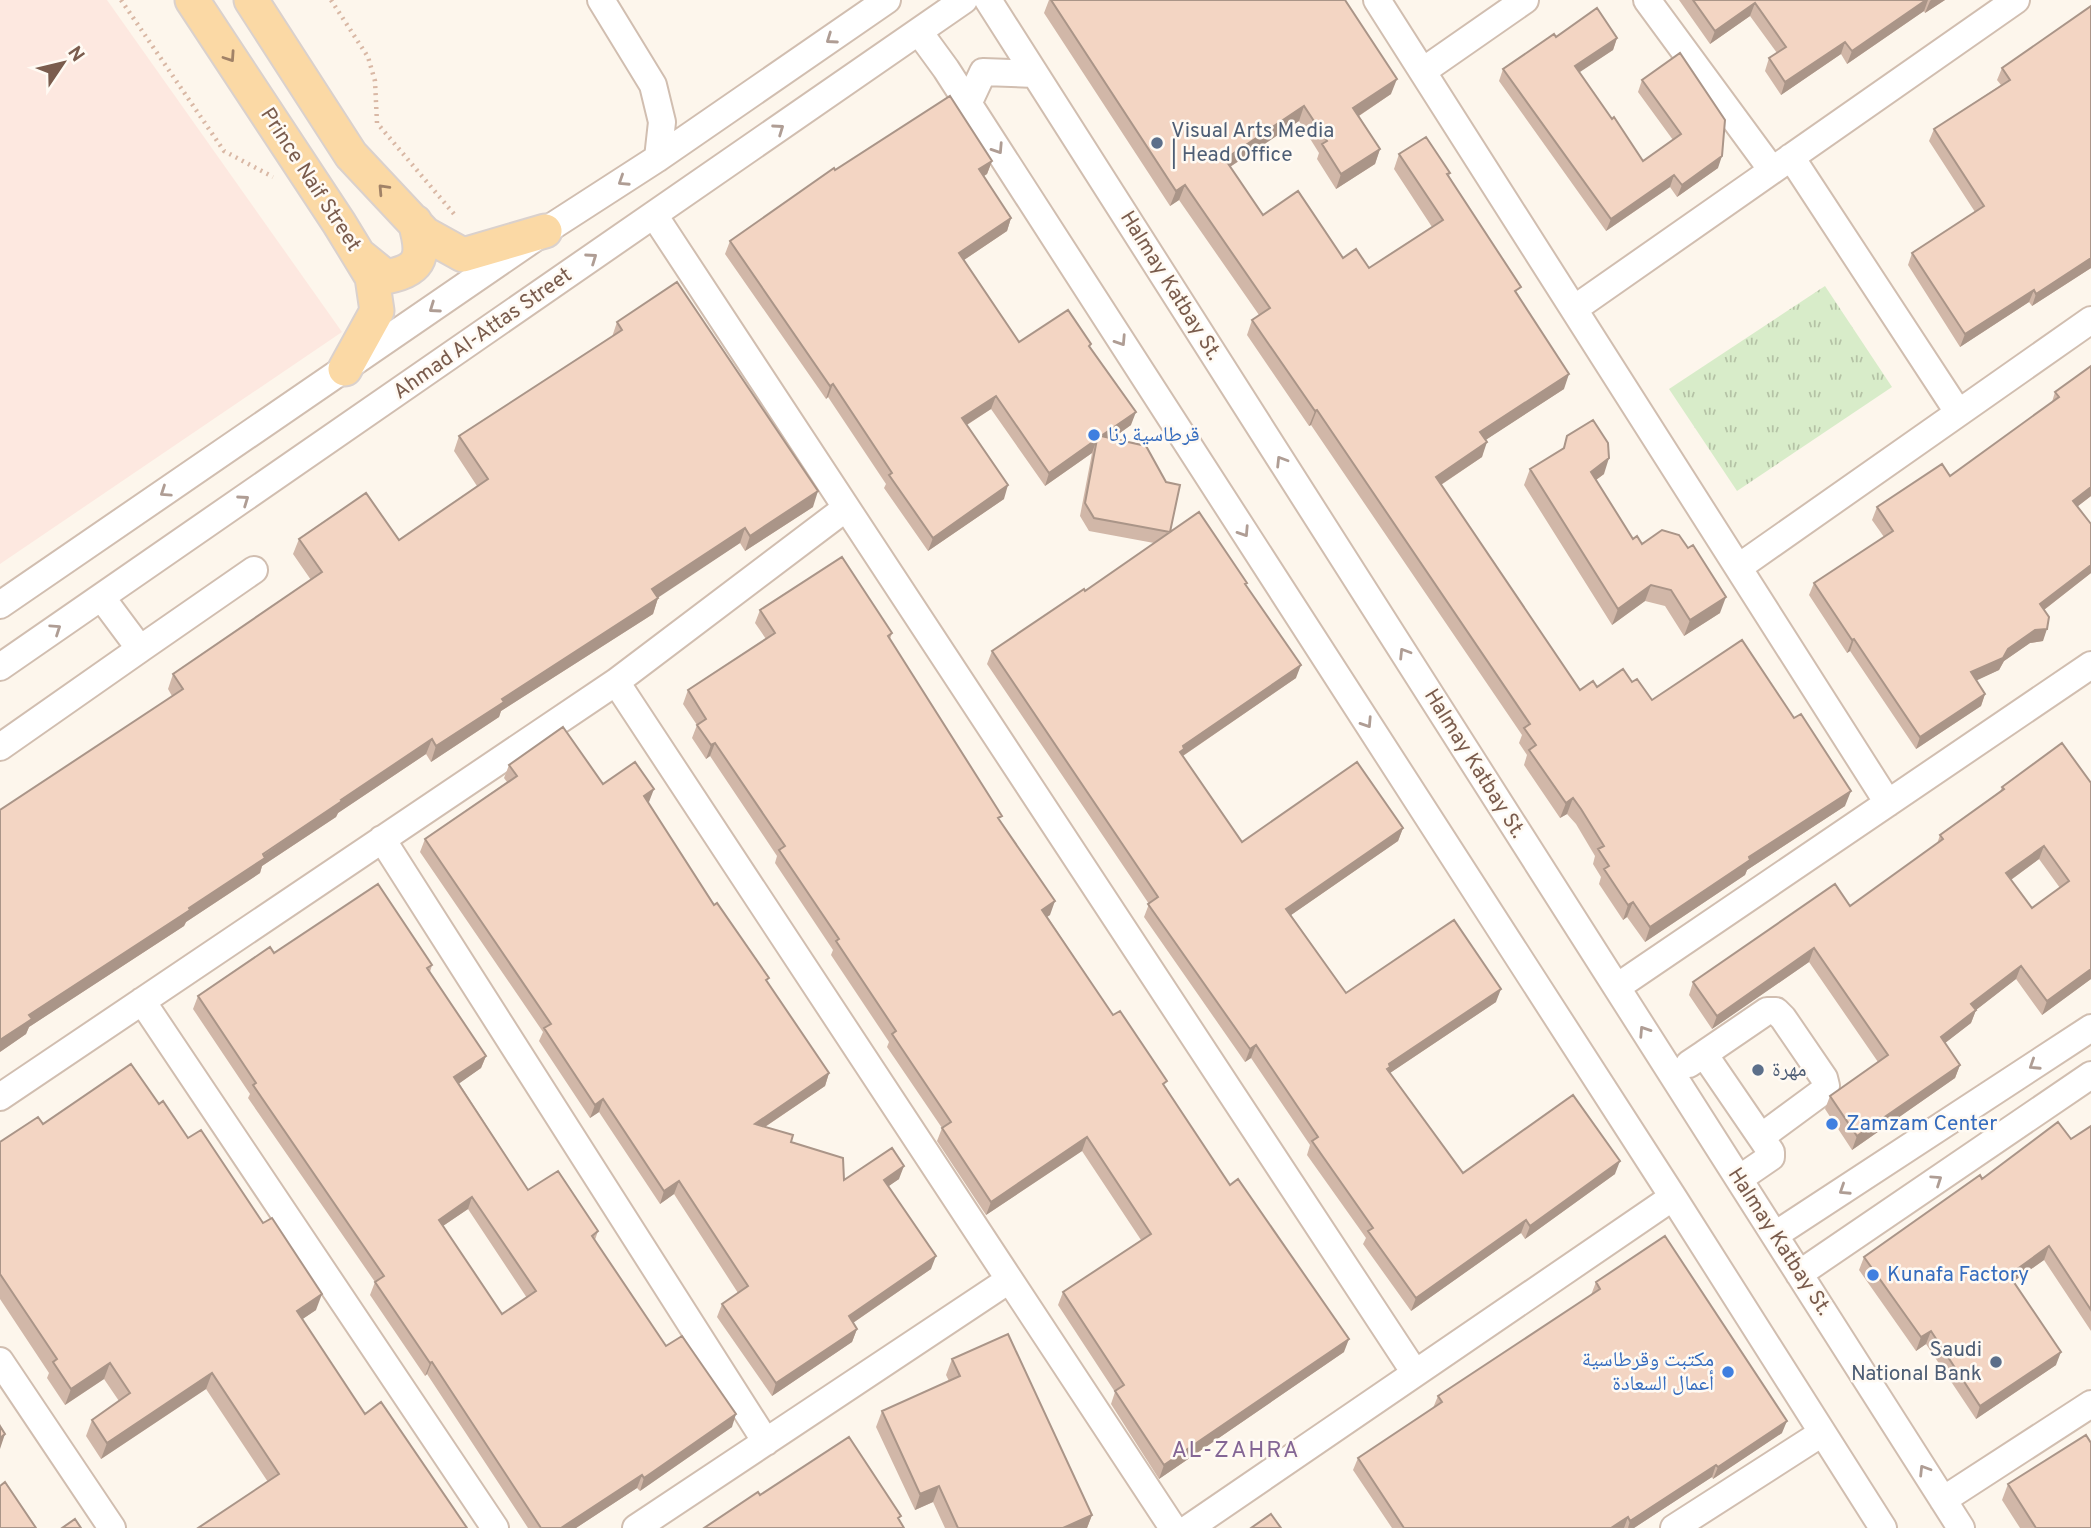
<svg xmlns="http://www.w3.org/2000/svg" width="2091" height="1528" font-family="Overpass,'Noto Naskh Arabic',sans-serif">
<defs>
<pattern id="park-tufts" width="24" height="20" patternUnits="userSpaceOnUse" patternTransform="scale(1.75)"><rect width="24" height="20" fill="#d8ecc9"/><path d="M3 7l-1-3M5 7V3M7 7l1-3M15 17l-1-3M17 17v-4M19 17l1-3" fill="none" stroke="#b4c2a5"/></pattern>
</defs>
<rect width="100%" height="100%" fill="#fdf6ec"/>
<path fill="#fde8e0" d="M0,0H107L342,332L0,564Z"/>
<path fill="url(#park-tufts)" d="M1825,286L1892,387L1737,491L1669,389Z"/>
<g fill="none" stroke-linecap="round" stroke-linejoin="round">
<g stroke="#d1beb0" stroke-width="30">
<path id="minor" d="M601,0L653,85L662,122L658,158
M988,0L1961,1528
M1377,0L1888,803
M1647,0L1772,170
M919,32L946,69L1673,1197L1883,1528
M1423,71L1525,0
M968,104L983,72L1035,74
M1791,157L1958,412
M654,215L1415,1373
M1574,309L2016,0
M1739,567L2091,320
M102,598L140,649L254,570
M0,605L545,231L658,158L887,0
M0,667L964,0
M616,682L1173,1528
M0,747L140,649
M382,839L766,1442
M1617,987L2091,665
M142,1001L495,1528
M1704,1054L1767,1011H1776L1783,1018L1824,1078L1826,1086L1822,1092L1761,1137
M1689,1064L1704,1054L1771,1152V1157L1739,1179
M0,1097L616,682L846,508
M1775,1235L2091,1028
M1799,1274L2091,1075
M0,1361L112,1528
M1943,1500L2091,1404
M636,1528L1009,1280
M1189,1528L1673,1197
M1674,1528L1822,1433"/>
</g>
<g stroke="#dad1cd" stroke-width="37">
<path id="major" d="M192,0L339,223L372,277L377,311L345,369
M251,0L351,155L425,234L463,255L545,231
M359,255L386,277C424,270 424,254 415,222"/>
</g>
<path stroke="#d9b8a5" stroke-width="4.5" stroke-dasharray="2 5" stroke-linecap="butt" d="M121,0L224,151L273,177
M331,0L368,57L375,81L377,123L454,214"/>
<use href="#minor" stroke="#fff" stroke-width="26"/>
<use href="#major" stroke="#fbd9a5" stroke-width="33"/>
</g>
<path fill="#d1b7a8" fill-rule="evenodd" d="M1049,0H1345L1391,94L1359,116L1380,149L1375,164L1336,189L1317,159L1319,153L1299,121L1230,167L1263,215L1343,258L1369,268L1432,227L1394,169L1399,154L1450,173L1449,176L1518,294L1564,389L1485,440L1482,457L1441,485L1580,690L1632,682L1652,700L1845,806L1747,870L1745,875L1645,942L1627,917L1623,920L1599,884L1601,877L1593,864L1595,856L1576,824L1567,814L1560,818L1524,765L1527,755L1519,743L1522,735L1311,425L1309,426L1247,335L1252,320L1259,315L1179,200L1170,206L1044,13Z
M1679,0H1945L1925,13L1924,11L1847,64L1841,54L1781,95L1765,71L1769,58L1777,53L1750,16L1710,44Z
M2091,6V268L2032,306L2029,302L1960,347L1908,265L1912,253L1975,212L1929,141L1934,129L2001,85L1997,80L2002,68Z
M1556,37L1617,38L1613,50L1579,72L1612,119L1643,161L1673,140L1638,92L1642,80L1718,168L1677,197L1670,187L1606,231L1499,81L1503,69Z
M992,161L987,174L984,176L1011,218L1007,231L964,260L1019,342L1090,347L1131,425L1112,439L1170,532L1247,583L1246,586L1296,678L1183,756L1242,842L1403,828L1398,841L1291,915L1346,993L1496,1002L1390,1073L1463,1173L1615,1174L1525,1239L1521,1233L1411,1311L1363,1244L1366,1238L1307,1155L1310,1145L1251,1058L1245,1062L1144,917L1149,904L987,664L992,651L1085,591L1154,543L1089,531L1080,516L1092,453L1045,486L991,409L967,425L1004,499L928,551L884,488L886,484L828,397L826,399L725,254L730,241L835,170Z
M617,322L813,507L745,551L740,543L657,597L658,598L653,614L501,711L499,717L431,762L426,754L338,813L336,817L262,866L260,873L186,922L184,926L29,1027L26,1034L0,1052L172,696L168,689L173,674L311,580L293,554L299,539L399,540L477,486L454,451L459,436L612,337Z
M2091,366V496L2078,506L2091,573L2044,610L2043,641L2030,643L2004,661L1999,670L1976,680L1985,694L1981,706L1916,749L1850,651L1847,653L1809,595L1814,583L1884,537L1872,520L1877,507L1950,476L2052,402L2055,392Z
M1567,436L1604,474L1596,480L1633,539L1642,544L1720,613L1684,636L1665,606L1645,601L1612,625L1524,485L1530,469L1563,449Z
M760,610L892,633L890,639L1000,821L1050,915L1047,916L1113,1015L1165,1088L1230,1185L1344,1352L1159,1479L1111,1404L1115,1392L1058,1305L1063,1292L1141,1240L1082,1151L986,1215L937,1141L942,1128L887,1047L889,1042L831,955L833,950L775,863L777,856L710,756L706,759L692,738L697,725L683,704L688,690L766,639L755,623Z
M509,765L603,784L649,802L648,803L714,905L829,1073L825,1086L765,1127L791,1142L844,1180L899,1179L888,1186L931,1269L853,1323L857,1329L852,1342L772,1396L717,1317L722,1304L738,1293L674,1194L660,1204L599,1112L590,1118L539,1041L543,1032L420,852L425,839L507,782L504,778Z
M2091,783V979L2042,1015L2016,979L1976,1010L1971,1023L1945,1043L1960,1065L1955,1078L1852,1150L1825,1109L1830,1096L1878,1062L1809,962L1712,1029L1689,995L1693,982L1850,906L1937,844L1940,835L2000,792L2002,787ZM2039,859L2060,888L2032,908L2011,880Z
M274,953L432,965L430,972L486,1056L481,1068L459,1083L528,1190L598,1231L595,1240L666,1346L732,1427L640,1491L637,1488L576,1528H528L427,1374L425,1376L370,1295L375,1282L248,1098L250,1094L193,1009L198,996ZM468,1209L527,1298L502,1314L443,1226Z
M159,1104L188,1138L316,1310L302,1319L365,1414L268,1482L206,1389L101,1459L86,1436L92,1420L119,1401L104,1379L65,1405L47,1378L49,1373L0,1299V1142L43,1124Z
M2091,1126V1331L2044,1260L2014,1281L2056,1365L1976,1419L1926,1344L1916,1351L1859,1270L1864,1257L1982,1179L2071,1139Z
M1596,1282L1782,1433L1713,1479L1712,1477L1634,1528H1392L1353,1470L1358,1458L1433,1408L1438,1396L1591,1295Z
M952,1359L1092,1515L1087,1528H945L933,1502L915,1510L876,1427L882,1411L949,1381L946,1375Z
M2008,1484L2091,1528H2020L2002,1500Z"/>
<path fill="#aa9588" d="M1926,0H1928L1924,11L1847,64L1852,51Z
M1931,0H1945L1925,13L1930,1Z
M1755,3L1750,16L1710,44L1715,31Z
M1617,38L1613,50L1571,78L1575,66Z
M1845,42L1841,54L1781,95L1785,82Z
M1397,79L1391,94L1348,123L1353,108Z
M1304,106L1299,121L1219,174L1225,159Z
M1380,149L1375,164L1336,189L1341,174Z
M1722,156L1718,168L1677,197L1682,185Z
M992,161L987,174L974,182L979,169Z
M1674,175L1670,187L1606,231L1611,219Z
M1185,185L1179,200L1170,206L1176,191Z
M1011,218L1007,231L955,266L959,253Z
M2091,258V268L2032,306L2036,294Z
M2034,290L2029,302L1960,347L1965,334Z
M1569,374L1564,389L1475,447L1480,432Z
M833,384L828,397L826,399L830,386Z
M996,396L991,409L957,431L962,418Z
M1317,410L1311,425L1309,426L1315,411Z
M1136,412L1131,425L1097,449L1101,436Z
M1097,439L1092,453L1045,486L1049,473Z
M1487,442L1482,457L1430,492L1436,477Z
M1609,458L1604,474L1585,488L1591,472Z
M1008,485L1004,499L928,551L933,538Z
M2091,487V496L2069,513L2073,501Z
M818,491L813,507L745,551L750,536Z
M745,528L740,543L647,605L652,589Z
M2091,565V573L2036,616L2040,604Z
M1651,585L1645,601L1612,625L1618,609Z
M1726,597L1720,613L1684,636L1690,620Z
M658,598L653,614L501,711L499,717L431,762L436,746L502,699Z
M2047,629L2043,641L2030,643L2004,661L1999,670L1967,685L1971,672L2035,630Z
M1854,639L1850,651L1847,653L1852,640Z
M1301,665L1296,678L1181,757L1175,765L1183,746Z
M1985,694L1981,706L1916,749L1920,737Z
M432,739L426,754L338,813L336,817L262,866L260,873L186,922L184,926L29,1027L26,1034L0,1052V1040L29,1015L189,908L341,800Z
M715,743L710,756L706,759L711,745Z
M654,789L649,802L639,809L644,796Z
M1851,791L1845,806L1747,870L1745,875L1645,942L1650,927L1749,857Z
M1573,798L1567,814L1560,818L1566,803Z
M1403,828L1398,841L1281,922L1286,909Z
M2044,846L2039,859L2001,887L2006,873Z
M1055,901L1050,915L1038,923L1042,910Z
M1633,902L1627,917L1623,920L1628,905Z
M1814,948L1809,962L1712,1029L1717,1016Z
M2021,966L2016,979L1976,1010L1971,1023L1936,1050L1941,1037L1971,1004Z
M2091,969V979L2042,1015L2047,1001Z
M1501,989L1496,1002L1387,1075L1386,1080L1389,1064Z
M1256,1045L1251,1058L1245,1062L1250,1049Z
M486,1056L481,1068L450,1090L454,1077Z
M1960,1065L1955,1078L1852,1150L1857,1136Z
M829,1073L825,1086L750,1137L755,1124Z
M603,1099L599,1112L590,1118L595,1105Z
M1087,1137L1082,1151L986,1215L991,1202Z
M1620,1161L1615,1174L1525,1239L1530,1226Z
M904,1166L899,1179L879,1193L884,1180Z
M679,1181L674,1194L660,1204L664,1191Z
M472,1197L468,1209L434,1232L439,1220Z
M1526,1220L1521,1233L1411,1311L1416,1298Z
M2049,1246L2044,1260L2004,1288L2009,1275Z
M936,1256L931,1269L844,1329L849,1316Z
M322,1294L316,1310L291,1327L297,1311Z
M857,1329L852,1342L772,1396L776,1383Z
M1931,1331L1926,1344L1916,1351L1921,1337Z
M1349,1339L1344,1352L1159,1479L1164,1465Z
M2061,1352L2056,1365L1976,1419L1980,1406Z
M432,1362L427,1374L425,1376L430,1363Z
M110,1363L104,1379L65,1405L71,1389Z
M212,1373L206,1389L101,1459L107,1443Z
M736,1414L732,1427L640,1491L644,1478Z
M1787,1421L1782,1433L1713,1479L1718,1467Z
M5,1434L0,1449V1438Z
M1716,1465L1712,1477L1634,1528H1628L1630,1521Z
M642,1475L637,1488L576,1528H561Z
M939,1486L933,1502L915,1510L920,1494Z
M1092,1515L1087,1528H1063Z
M1628,1517L1624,1528H1611Z"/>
<path fill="#f3d5c3" stroke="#aa9588" stroke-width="2" fill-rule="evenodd" d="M1051,0H1345L1397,79L1353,108L1380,149L1341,174L1322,144L1327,141L1304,106L1225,159L1263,215L1298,191L1343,258L1356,249L1369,268L1443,220L1399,154L1426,137L1450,173L1447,174L1521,287L1515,291L1569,374L1480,432L1487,442L1436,477L1580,690L1593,681L1597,687L1623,669L1632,682L1637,679L1652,700L1742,640L1794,718L1801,714L1851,791L1749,857L1750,860L1650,927L1633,902L1628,905L1604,869L1609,866L1598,849L1604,846L1581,809L1573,798L1566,803L1529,750L1536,745L1524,728L1530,724L1317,410L1315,411L1252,320L1270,308L1185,185L1176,191Z
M1693,0H1926L1852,51L1845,42L1785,82L1769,58L1786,47L1755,3L1715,31Z
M2091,6V258L2036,294L2034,290L1965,334L1912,253L1984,206L1934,129L2010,80L2002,68Z
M1597,8L1617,38L1575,66L1612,119L1614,117L1643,161L1681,134L1642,80L1680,53L1725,120L1722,156L1682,185L1674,175L1611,219L1503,69L1554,34L1556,37Z
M950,96L992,161L979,169L1011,218L959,253L1019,342L1068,310L1091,344L1089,346L1136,412L1101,436L1146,446L1166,482L1180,485L1170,532L1199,512L1247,583L1245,584L1301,665L1183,746L1184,749L1180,752L1242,842L1357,762L1403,828L1286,909L1346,993L1454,920L1501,989L1389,1064L1390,1067L1387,1069L1463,1173L1573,1095L1620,1161L1530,1226L1526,1220L1416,1298L1368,1231L1373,1228L1312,1141L1318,1137L1256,1045L1250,1049L1148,904L1158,897L992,651L1084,589L1085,591L1170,532L1094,518L1085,503L1097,439L1049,473L996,396L962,418L1008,485L933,538L889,475L892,473L833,384L830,386L730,241L834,168L835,170Z
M677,282L818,491L750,536L745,528L652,589L658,598L502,699L504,702L436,746L432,739L341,800L342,801L263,854L265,858L189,908L190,910L29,1015L32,1019L0,1040V810L183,689L173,674L322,572L299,539L366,493L399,540L488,479L459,436L622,330L617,322Z
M2091,366V487L2073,501L2091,524V565L2040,604L2049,617L2047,629L2035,630L2008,649L2003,658L1971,672L1985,694L1920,737L1854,639L1852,640L1814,583L1893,531L1877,507L1942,464L1950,476L2059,397L2055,392Z
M1593,420L1608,443L1609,458L1591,472L1633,539L1637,536L1642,544L1662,530L1679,535L1688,548L1693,545L1726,597L1690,620L1671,590L1651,585L1618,609L1530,469L1564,448L1567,436Z
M842,557L892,633L888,636L1002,816L998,818L1055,901L1042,910L1113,1015L1120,1011L1167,1081L1163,1084L1230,1185L1238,1179L1349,1339L1164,1465L1115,1391L1124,1385L1063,1292L1151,1234L1087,1137L991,1202L942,1128L951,1122L892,1034L896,1031L836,941L839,939L779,850L785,846L715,743L711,745L697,725L706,719L688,690L775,633L760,610Z
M563,727L603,784L635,762L654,789L644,796L714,905L717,903L769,978L766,980L829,1073L755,1124L793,1135L791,1142L843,1158L844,1180L892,1148L904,1166L884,1180L936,1256L849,1316L857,1329L776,1383L722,1304L748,1286L679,1181L664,1191L603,1099L595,1105L544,1028L551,1024L425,839L517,776L509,765Z
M2062,743L2091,783V969L2047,1001L2021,966L1971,1004L1976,1010L1941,1037L1960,1065L1857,1136L1830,1096L1888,1055L1814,948L1717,1016L1693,982L1835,884L1850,906L1943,839L1940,835L2004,789L2002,787ZM2044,846L2069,881L2032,908L2006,873Z
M378,884L432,965L427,968L486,1056L454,1077L528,1190L558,1171L598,1231L592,1236L666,1346L682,1336L736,1414L644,1478L642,1475L561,1528H541L432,1362L430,1363L375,1282L384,1276L253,1085L256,1083L198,996L270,947L274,953ZM472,1197L536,1291L502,1314L439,1220Z
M131,1064L159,1104L163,1101L188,1138L201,1130L263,1223L272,1218L322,1294L297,1311L365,1414L381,1402L467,1528H198L279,1474L212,1373L107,1443L92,1420L130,1393L110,1363L71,1389L53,1362L57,1359L0,1274V1142L38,1117L43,1124Z
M2058,1122L2071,1139L2091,1126V1310L2049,1246L2009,1275L2061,1352L1980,1406L1931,1331L1921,1337L1864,1257L1980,1175L1982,1179Z
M1665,1236L1787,1421L1718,1467L1716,1465L1630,1521L1628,1517L1611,1528H1404L1358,1458L1442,1402L1438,1396L1600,1289L1596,1282Z
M1008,1334L1092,1515L1063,1528H958L939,1486L920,1494L882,1411L960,1376L952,1359Z
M0,1426L5,1434L0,1438Z
M2086,1435L2091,1443V1528H2036L2008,1484Z
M849,1437L901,1516L898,1518L904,1528H704L758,1492L760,1495Z
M5,1482L36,1528H0V1486Z
M1271,1514L1281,1528H1251Z
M75,1519L81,1528H62Z"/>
<defs><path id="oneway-chevron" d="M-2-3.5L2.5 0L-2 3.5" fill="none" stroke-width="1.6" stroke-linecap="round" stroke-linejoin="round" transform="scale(1.75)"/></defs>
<g stroke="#af9d94">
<use href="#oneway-chevron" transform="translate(831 39) rotate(145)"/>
<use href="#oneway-chevron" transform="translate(779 129) rotate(-35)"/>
<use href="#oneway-chevron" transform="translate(998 149) rotate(57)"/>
<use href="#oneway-chevron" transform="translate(623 181) rotate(147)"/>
<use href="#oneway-chevron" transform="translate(592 258) rotate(-35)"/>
<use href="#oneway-chevron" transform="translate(434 308) rotate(145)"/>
<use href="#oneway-chevron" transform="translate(1121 341) rotate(57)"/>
<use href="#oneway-chevron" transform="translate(1281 461) rotate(-122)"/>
<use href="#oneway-chevron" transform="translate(165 492) rotate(146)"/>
<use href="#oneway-chevron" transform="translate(244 500) rotate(-35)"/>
<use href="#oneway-chevron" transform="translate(1244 532) rotate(57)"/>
<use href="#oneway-chevron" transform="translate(56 629) rotate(-34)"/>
<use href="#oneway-chevron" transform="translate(1404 653) rotate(-122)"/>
<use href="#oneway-chevron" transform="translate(1367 723) rotate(57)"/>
<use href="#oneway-chevron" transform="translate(1644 1031) rotate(-123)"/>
<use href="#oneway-chevron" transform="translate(2034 1065) rotate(147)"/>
<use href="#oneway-chevron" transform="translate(1937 1180) rotate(-34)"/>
<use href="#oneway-chevron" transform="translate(1844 1190) rotate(147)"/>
<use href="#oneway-chevron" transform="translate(1924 1470) rotate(-122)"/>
</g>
<g stroke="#a18267">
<use href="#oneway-chevron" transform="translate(230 57) rotate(56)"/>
<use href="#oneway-chevron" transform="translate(383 189) rotate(-133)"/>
</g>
<g fill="#5c6f8a" stroke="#fffaf3" stroke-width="2.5">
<circle cx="1157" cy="143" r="7"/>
<circle cx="1758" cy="1070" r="7"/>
<circle cx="1996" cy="1362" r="7"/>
</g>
<g fill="#3f7fe0" stroke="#fffaf3" stroke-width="2.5">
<circle cx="1094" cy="435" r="7"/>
<circle cx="1832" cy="1124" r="7"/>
<circle cx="1873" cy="1275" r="7"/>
<circle cx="1728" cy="1372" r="7"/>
</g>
<g text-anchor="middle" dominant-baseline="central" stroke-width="5" stroke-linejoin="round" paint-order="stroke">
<g font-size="21" fill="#4e5e75" stroke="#fffaf3" text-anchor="start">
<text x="1171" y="131">Visual Arts Media<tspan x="1171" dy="24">| Head Office</tspan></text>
<text x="1772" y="1070">مهرة</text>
<text x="1982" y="1350" text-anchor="end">Saudi<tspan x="1982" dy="24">National Bank</tspan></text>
</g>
<g font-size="21" fill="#7a5c4d" stroke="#fffaf3">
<text transform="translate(310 180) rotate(57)">Prince Naif Street</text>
<text transform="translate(1170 286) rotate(58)">Halmay Katbay St.</text>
<text transform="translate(483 334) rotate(-35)">Ahmad Al-Attas Street</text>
<text transform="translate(1474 764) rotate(58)">Halmay Katbay St.</text>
<text transform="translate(1779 1242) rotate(57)">Halmay Katbay St.</text>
</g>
<g font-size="21" fill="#366cbe" stroke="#fffaf3" text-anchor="start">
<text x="1108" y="435">قرطاسية رنا</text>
<text x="1846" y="1124">Zamzam Center</text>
<text x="1887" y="1275">Kunafa Factory</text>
<text x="1714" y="1360" text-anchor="end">مكتبت وقرطاسية<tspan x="1714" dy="24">أعمال السعادة</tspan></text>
</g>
<g font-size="23" letter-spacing="2" fill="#846695" stroke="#fffaf3">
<text x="1236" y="1451">AL-ZAHRA</text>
</g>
</g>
<g transform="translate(63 63) rotate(55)" stroke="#fffaf3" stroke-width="5" paint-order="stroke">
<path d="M0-5L12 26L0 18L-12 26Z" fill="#7a5c4d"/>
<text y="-10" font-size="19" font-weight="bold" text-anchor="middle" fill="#7a5c4d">N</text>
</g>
</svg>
